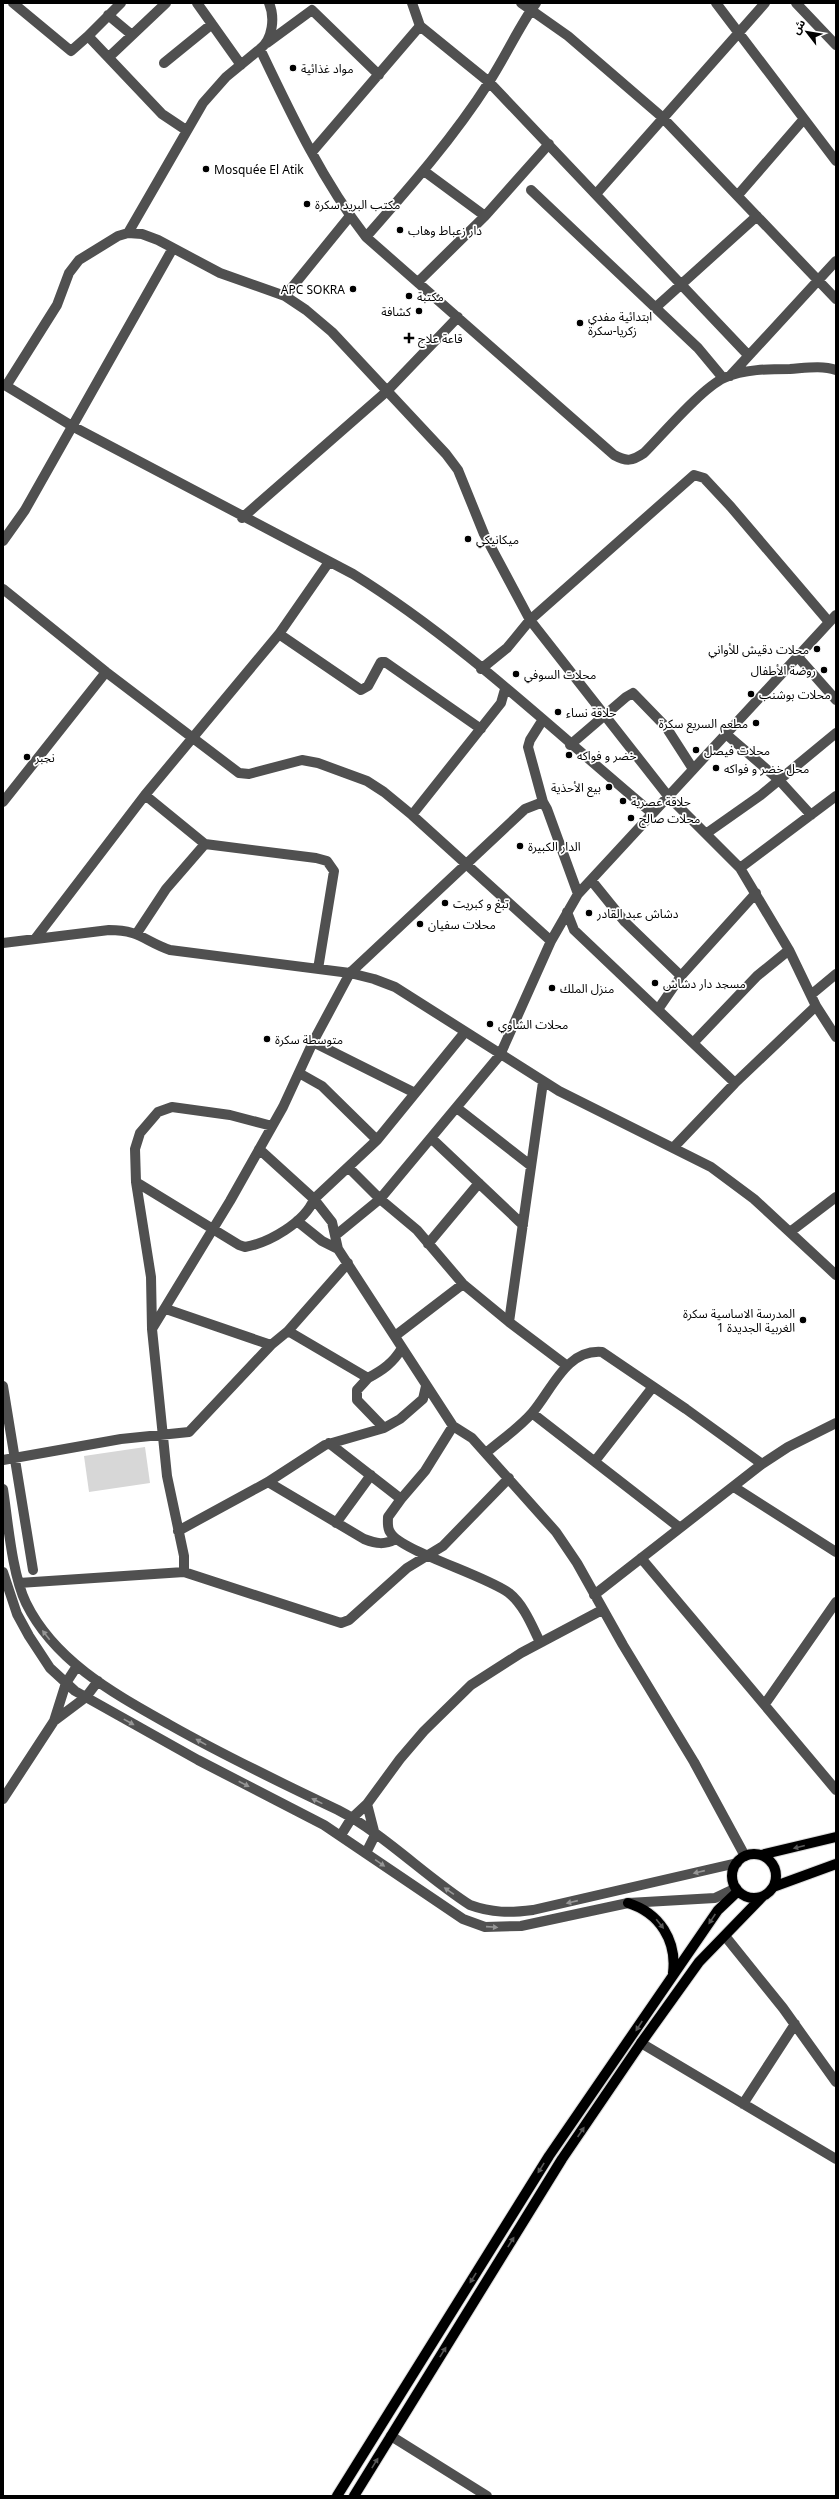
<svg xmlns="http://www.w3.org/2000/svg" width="839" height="2499" font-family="'Noto Sans','Noto Sans Arabic',sans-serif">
<rect width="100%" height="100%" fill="#fff"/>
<path fill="#d7d7d7" d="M145,1447L150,1483L89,1492L84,1456Z"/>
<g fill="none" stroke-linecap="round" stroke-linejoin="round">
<g stroke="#dbdbdb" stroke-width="12">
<path id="major" d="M732 1876a22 22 0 1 1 44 0a22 22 0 1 1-44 0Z
M761,1855L836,1837
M773,1887L836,1864
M628,1903C660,1913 677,1941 673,1973
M337,2496L549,2156L718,1910L738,1891
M354,2496L562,2159L641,2043L699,1962L763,1896"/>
</g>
<path stroke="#505050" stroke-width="10" d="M13,3L71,51L88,36L162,114L186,130
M197,3L241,65
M269,3C275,17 273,39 260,49C291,114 322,180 366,237L614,455C627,462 632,461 644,453C663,434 702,388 724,378C744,369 769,369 790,369C805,368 822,365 836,370
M412,3L420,26L489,82L748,355
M521,3L568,36L662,117L836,299
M716,3L836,161
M796,3L836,45
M108,15L132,35
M88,36L121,3
M267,43L312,10L379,75
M260,49L226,77L203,103L128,233L142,234L158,240L220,273L285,296L306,310L332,332L446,454L458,470L484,534L530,620L668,796L740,868L789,950L816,1006L836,1037
M109,57L166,3
M164,63L212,24
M312,152L420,26
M424,171L485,216
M531,190L698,348L723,378
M596,194L765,3
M738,195L803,120
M366,237C410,187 454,137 489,82C506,56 518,28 536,3
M418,282L485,216L549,144
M285,296L350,216
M655,308L757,216
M730,376L836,261
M3,384L72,426L353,574C461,641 555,732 652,813
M6,386L57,305L69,273L79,260L118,236L128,233
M242,518L386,392L458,317
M3,541L25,510L173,248
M3,589L106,672L239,773L249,774L302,760L318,763L367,781L384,792L412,815L551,941
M279,634L361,690L368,686L381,662H385L481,729
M798,657L836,700
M481,669L507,648L530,620L694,475L704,478L731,507L829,622
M542,721L530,740L528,747L543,802
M726,734L779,780L811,815
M570,745L626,697L633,693L666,727L693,769
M145,795L205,844L316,858L327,861L334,871L318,969
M3,802L106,672
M412,815L501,703L505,689
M707,833L761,795L836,733
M740,868L836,796
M591,880L625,922L681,976
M567,912L574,930L735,1083
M137,933L166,889L205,844
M35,939L145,795L279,634L329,562
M3,943L109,930C140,930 144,941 170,950L350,973L374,979L395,987L559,1091L711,1167L754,1199L836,1275
M812,994L836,974
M659,1008L681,976L756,893
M313,1042L415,1093
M693,1043L757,976L789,950
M299,1073L322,1086L377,1140
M457,1108L530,1165
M431,1138L523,1225
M673,1148L735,1083L816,1006
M259,1149L314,1199L332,1222L338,1249L453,1426L472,1438L556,1532L577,1563L623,1645L694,1762L745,1856
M348,1167L380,1199L417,1230L463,1284L509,1322L543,1082
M136,1182L239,1245L245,1247C269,1243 305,1222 314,1199L377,1140L465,1032
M297,1221L322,1241L338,1249
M790,1232L836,1197
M336,1235L380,1199L500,1055L551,941L578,894L836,615
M428,1244L479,1183
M166,1309L271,1345L288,1331L368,1378C383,1370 393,1363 402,1348
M509,1322L566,1365
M152,1329L151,1277L136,1182L135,1149L140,1133L158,1112L172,1107L230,1115L272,1126
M288,1331L348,1263
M395,1336L463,1284
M368,1378L357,1390V1400L384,1428
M3,1386L33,1570
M532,1413L680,1528
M329,1443L401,1499L425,1471L453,1426
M486,1453C501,1440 519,1428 532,1413C552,1390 566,1349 602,1352L686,1409L762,1464
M3,1460L121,1439L189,1432L271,1345
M595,1461L652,1388
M268,1482L364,1539C377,1544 384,1545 396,1539
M734,1487L836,1552
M3,1489C8,1522 12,1574 26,1603C55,1662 115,1694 170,1725C225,1756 281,1783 338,1810C383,1833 426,1877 470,1905C492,1913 510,1913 533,1910L737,1863
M401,1499L388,1517C388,1521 387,1528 390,1532C400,1551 485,1575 509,1593C524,1605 532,1626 540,1642
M336,1523L371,1475
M178,1531L268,1482L325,1445L384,1428L400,1419L423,1399L426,1386
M641,1558L836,1790
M3,1572L17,1614L29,1636L50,1668L75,1691L198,1760L324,1825L463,1919L485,1927L521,1926L628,1903L715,1898L736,1888
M184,1572L341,1623L349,1620L407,1568L443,1546L509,1478
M19,1583L184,1572V1556L167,1476L152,1329L230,1201L283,1107L313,1042L350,973L525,809L543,802L547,809L578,894
M594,1595L762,1464L788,1447L836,1423
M765,1704L836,1602
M54,1721L86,1697L98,1681
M3,1799L54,1721L66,1683L77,1666
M341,1835L351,1819L367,1804L400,1759L424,1731L471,1685L521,1653L602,1610
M366,1853L375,1835L367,1804
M725,1936L783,2008L836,2082
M641,2043L836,2159
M743,2104L795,2024
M391,2436L487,2496"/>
<use href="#major" stroke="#000" stroke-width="10"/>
</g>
<defs><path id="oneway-solid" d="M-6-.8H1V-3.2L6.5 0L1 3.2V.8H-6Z"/></defs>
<g fill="#969696">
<use href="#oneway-solid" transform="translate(46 1635) rotate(-128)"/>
<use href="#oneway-solid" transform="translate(129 1722) rotate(29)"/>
<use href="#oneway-solid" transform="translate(201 1742) rotate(-151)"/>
<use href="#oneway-solid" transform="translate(244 1784) rotate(27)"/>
<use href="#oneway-solid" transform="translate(317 1801) rotate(-154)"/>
<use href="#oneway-solid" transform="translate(380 1863) rotate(35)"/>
<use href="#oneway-solid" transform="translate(699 1872) rotate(167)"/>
<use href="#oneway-solid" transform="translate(449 1891) rotate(-145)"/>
<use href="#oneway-solid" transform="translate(572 1902) rotate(167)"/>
<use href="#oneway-solid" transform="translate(492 1927) rotate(4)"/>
</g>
<g fill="#595959">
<use href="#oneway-solid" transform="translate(799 1847) rotate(166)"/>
<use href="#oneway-solid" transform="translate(712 1919) rotate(124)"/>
<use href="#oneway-solid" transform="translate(660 1924) rotate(51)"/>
<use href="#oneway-solid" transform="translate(639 2026) rotate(123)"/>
<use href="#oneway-solid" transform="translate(581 2132) rotate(-56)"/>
<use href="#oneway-solid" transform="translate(541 2168) rotate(122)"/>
<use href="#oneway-solid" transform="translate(511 2242) rotate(-58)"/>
<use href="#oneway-solid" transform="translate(473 2278) rotate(122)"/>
<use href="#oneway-solid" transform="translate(443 2352) rotate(-58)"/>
<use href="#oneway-solid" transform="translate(375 2463) rotate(-58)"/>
</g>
<g fill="#000" stroke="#fff" stroke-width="1.5">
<circle cx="293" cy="68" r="4"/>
<circle cx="206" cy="169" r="4"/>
<circle cx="307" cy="204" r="4"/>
<circle cx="400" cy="230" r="4"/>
<circle cx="353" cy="289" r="4"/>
<circle cx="409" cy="296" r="4"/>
<circle cx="419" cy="311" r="4"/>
<circle cx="580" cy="323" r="4"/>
<path d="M407 332h4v4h4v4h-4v4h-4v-4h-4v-4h4z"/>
<circle cx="468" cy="539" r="4"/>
<circle cx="817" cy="649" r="4"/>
<circle cx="824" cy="670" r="4"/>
<circle cx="516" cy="674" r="4"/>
<circle cx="751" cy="694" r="4"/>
<circle cx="558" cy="712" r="4"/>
<circle cx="756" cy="723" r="4"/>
<circle cx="696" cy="750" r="4"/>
<circle cx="569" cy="755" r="4"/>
<circle cx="27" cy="757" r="4"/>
<circle cx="716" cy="768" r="4"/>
<circle cx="609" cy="787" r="4"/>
<circle cx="623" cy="801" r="4"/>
<circle cx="631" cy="818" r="4"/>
<circle cx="520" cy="846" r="4"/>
<circle cx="445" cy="903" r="4"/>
<circle cx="589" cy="913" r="4"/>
<circle cx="420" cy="924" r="4"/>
<circle cx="655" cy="983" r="4"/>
<circle cx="552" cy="988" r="4"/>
<circle cx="490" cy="1024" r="4"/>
<circle cx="267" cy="1039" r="4"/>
<circle cx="803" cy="1320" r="4"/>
</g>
<g text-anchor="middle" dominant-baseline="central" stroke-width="3.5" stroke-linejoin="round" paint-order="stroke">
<g font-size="12" fill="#000" stroke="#fff" text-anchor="start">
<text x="301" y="68">مواد غذائية</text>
<text x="214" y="169">Mosquée El Atik</text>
<text x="315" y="204">مكتب البريد سكرة</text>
<text x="408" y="230">دار زعباط وهاب</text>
<text x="345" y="289" text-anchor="end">APC SOKRA</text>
<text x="417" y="296">مكتبة</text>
<text x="411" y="311" text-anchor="end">كشافة</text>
<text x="588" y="316">ابتدائية مفدي<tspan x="588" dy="14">زكريا-سكرة</tspan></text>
<text x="418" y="338">قاعة علاج</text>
<text x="476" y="539">ميكانيكي</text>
<text x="809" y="649" text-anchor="end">محلات دقيش للأواني</text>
<text x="816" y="670" text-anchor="end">روضة الأطفال</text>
<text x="524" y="674">محلات السوفي</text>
<text x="759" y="694">محلات بوشنب</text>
<text x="566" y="712">حلاقة نساء</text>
<text x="748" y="723" text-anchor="end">مطعم السريع سكرة</text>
<text x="704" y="750">محلات فيصل</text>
<text x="577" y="755">خضر و فواكه</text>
<text x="35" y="757">نجبر</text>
<text x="724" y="768">محل خضر و فواكه</text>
<text x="601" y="787" text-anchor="end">بيع الأحذية</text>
<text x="631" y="801">حلاقة عصرية</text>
<text x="639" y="818">محلات صالح</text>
<text x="528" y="846">الدار الكبيرة</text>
<text x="453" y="903">تبغ و كبريت</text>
<text x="597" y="913">دشاش عبد القادر</text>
<text x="428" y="924">محلات سفيان</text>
<text x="663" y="983">مسجد دار دشاش</text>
<text x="560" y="988">منزل الملك</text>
<text x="498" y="1024">محلات الشاوي</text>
<text x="275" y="1039">متوسطة سكرة</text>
<text x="795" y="1313" text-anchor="end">المدرسة الاساسية سكرة<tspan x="795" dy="14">الغربية الجديدة 1</tspan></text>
</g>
</g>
<rect width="839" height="2499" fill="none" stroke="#000000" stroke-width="8"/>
<g transform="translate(807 32) rotate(301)" stroke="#ffffff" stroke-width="3" paint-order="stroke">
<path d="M0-3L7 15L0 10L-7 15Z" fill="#000000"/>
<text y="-6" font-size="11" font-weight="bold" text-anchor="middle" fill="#000000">ش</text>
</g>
</svg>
